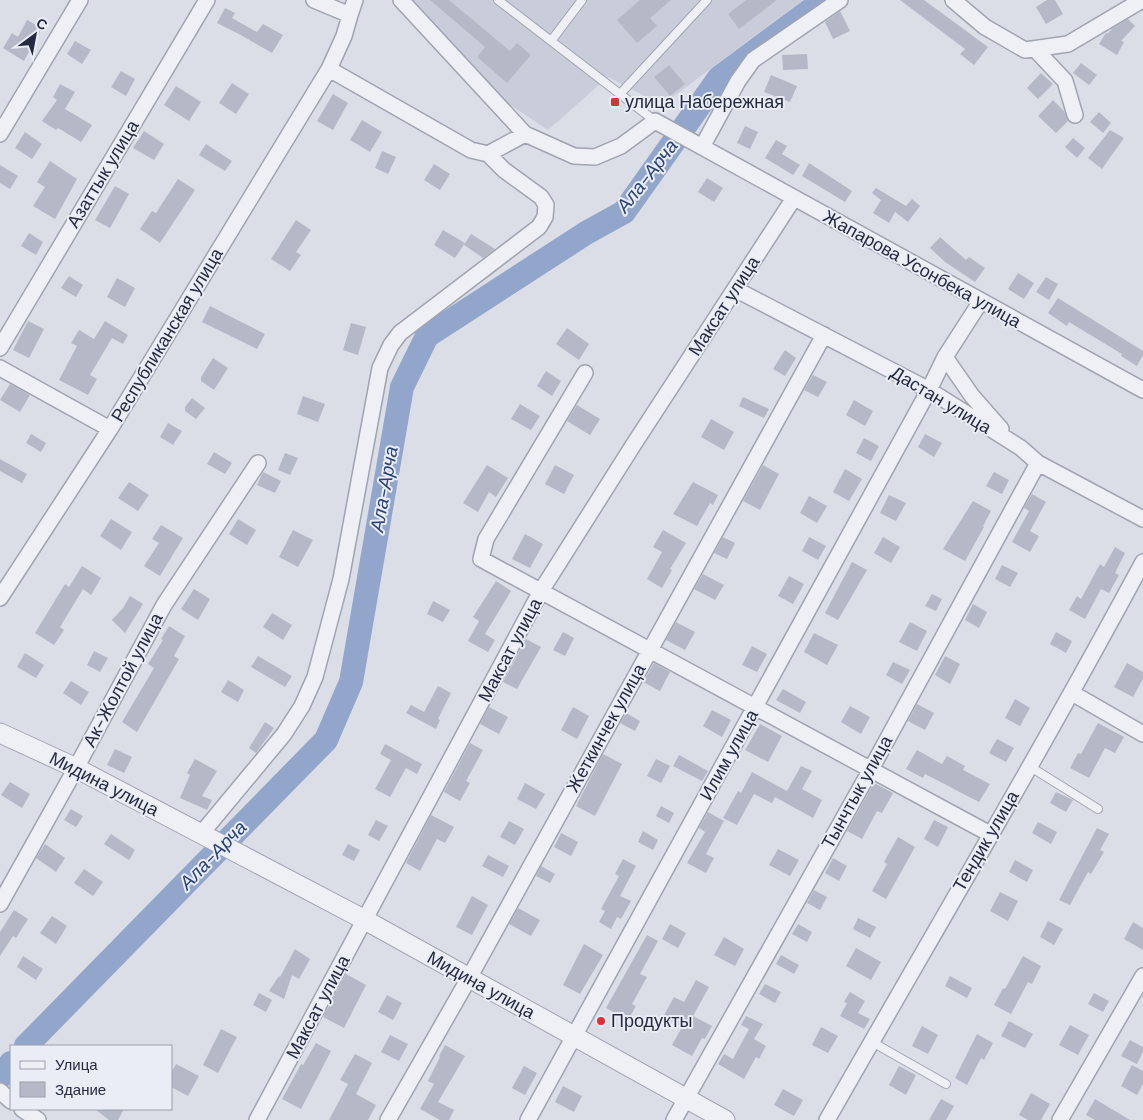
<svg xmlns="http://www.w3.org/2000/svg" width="1143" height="1120" font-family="'DM Sans',sans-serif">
<rect width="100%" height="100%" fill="#dbdee7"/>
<path fill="#c9cdd9" d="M412,0H803L662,105L608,77L548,130L498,97Z"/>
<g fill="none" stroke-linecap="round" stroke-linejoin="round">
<path stroke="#92a6cb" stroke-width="24" d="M26,1046L326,740L351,682L402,387L427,336L586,233L624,212L719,78L824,0
M0,1077L11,1063"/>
</g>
<path fill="#b5b9c7" d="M430,0H449L510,51L517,43L531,55L507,83L477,57L485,47Z
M640,0H671L650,18L657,26L637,43L617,20Z
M746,0H777L739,29L728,14Z
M900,0H924L988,47L974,65L960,54L965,49Z
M1047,0H1055L1063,14L1046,24L1036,7Z
M225,8L235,13L232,18L257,32L263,24L283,35L272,53L239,34L217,23Z
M840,11L850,31L833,39L825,22Z
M1128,19L1135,26L1121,41L1124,42L1117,55L1099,44L1106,33H1108L1113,28Z
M27,20L42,28L24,61L3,48L12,33L18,37Z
M75,41L91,50L82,64L67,54Z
M807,54L808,69L783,70L782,55Z
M1081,63L1097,75L1089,85L1073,73Z
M669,65L685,84L670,96L654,77Z
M121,71L135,79L126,96L111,87Z
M1041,73L1053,84L1038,99L1027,88Z
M771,75L797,86L790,102L764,92Z
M232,83L249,94L236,114L219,103Z
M60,84L75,92L65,109L92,125L81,142L58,128L56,130L42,121L57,100L53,97Z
M176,86L201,102L189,121L164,105Z
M333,94L348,103L333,130L317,121Z
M1053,100L1064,111L1068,121L1056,133L1038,116Z
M1099,112L1111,123L1103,133L1090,122Z
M362,120L382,132L370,152L350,140Z
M745,126L758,132L750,149L737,143Z
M1110,130L1124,138L1102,169L1088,158Z
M144,131L164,144L154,160L133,148Z
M25,132L42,144L32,159L15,148Z
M1073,138L1085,148L1077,158L1065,147Z
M776,140L787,146L782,154L800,165L793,175L765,158Z
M206,144L232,161L225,171L199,155Z
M382,151L396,157L388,174L375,168Z
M50,161L77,179L55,219L33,206L45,187L37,182Z
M809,163L852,191L845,202L802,176Z
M434,164L450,174L440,190L424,180Z
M0,165L18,176L10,189L0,183Z
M707,178L723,188L714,202L698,192Z
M178,179L195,190L160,243L140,229L152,211L156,213Z
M115,186L129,194L110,228L95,220Z
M876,188L906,206L912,199L920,206L908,222L895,212L889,223L873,213L881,200L872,193Z
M296,220L311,230L296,252L301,255L290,271L271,259Z
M443,230L465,243L455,258L434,245Z
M29,233L43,242L36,255L21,246Z
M471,234L495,249L483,258L464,245Z
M940,237L966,260L969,257L985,268L975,282L945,262L930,248Z
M1018,273L1034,283L1024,299L1008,289Z
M69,276L83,285L76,297L61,288Z
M1046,277L1058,284L1049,300L1036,292Z
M117,278L135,288L125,307L107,297Z
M1058,298L1143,351V355L1137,366L1121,356L1122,354L1069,322L1067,326L1048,313Z
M210,306L265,334L257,349L202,322Z
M28,321L44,329L29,358L13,350Z
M105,321L128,335L123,344L112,338L90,375L97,379L88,395L59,380L77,346L71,343L79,330L94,339Z
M351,323L366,327L358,355L343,350Z
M567,328L589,344L579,360L556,344Z
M785,350L796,358L785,376L773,369Z
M213,358L228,368L214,390L201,381V377Z
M546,371L561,381L552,396L537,386Z
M813,375L827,382L818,397L804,390Z
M10,384L30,395L20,412L0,400Z
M303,396L325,404L318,422L297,414Z
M743,397L769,409L764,418L739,406Z
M192,398L205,408L196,419L185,411V407Z
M854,400L873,411L865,426L846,415Z
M520,404L540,416L531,430L511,419Z
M577,405L600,419L590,435L567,421Z
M711,419L734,432L724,450L701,437Z
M168,423L182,431L173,445L160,437Z
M31,434L46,443L41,452L26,443Z
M925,434L942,443L934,457L918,447Z
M864,438L879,446L871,461L856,453Z
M214,452L232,463L225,474L207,464Z
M285,453L298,458L290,475L278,470Z
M0,459L27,474L22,483L0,471Z
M487,465L508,478L496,497L489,492L478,512L463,503Z
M555,465L574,475L564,494L545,484Z
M763,465L779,474L760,510L743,501Z
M845,469L862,479L849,501L833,492Z
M263,472L281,481L275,493L257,485Z
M994,472L1009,480L1002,494L986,486Z
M129,482L149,495L138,511L118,498Z
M693,482L718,495L713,505L710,503L697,526L673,514Z
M1032,494L1046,502L1030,531L1039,536L1030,552L1012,542L1029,511L1024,508Z
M889,495L906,503L896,521L880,513Z
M809,496L827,506L817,523L800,513Z
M973,501L991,511L983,526L984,527L965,561L943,549Z
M111,519L132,532L121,550L100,536Z
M238,519L256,530L247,545L229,534Z
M161,525L183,538L160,576L144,566L159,543L152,539Z
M293,530L313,540L298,567L279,557Z
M663,530L686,543L670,569L672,570L662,588L647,579L662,552L653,547Z
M525,534L543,544L530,568L512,559Z
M723,537L735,543L727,559L714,553Z
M809,537L826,546L818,560L802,551Z
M883,537L900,547L891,563L874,553Z
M1115,547L1125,553L1115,573L1119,575L1109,593L1101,589L1085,619L1069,610L1077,596L1081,599L1100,564L1104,567Z
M852,562L867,570L838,620L825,613Z
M1002,565L1018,573L1010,587L995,579Z
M82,566L101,578L91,595L83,589L60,627L64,630L54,645L35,633L65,584L69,587Z
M703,574L724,585L715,600L694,589Z
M789,576L804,584L793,604L778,596Z
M496,581L511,591L485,634L495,640L488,652L468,641L479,621L473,617Z
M194,589L210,599L198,620L181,609Z
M932,594L942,599L936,611L925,606Z
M130,596L143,604L125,633L112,620L123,608Z
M433,601L450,610L443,622L427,614Z
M973,604L987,612L979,628L965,620Z
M272,613L292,625L283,640L263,627Z
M676,622L695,632L685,650L666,640Z
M910,622L927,631L917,651L899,642Z
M169,626L185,636L174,656L179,659L137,732L122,722L154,668L148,664L163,640L161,639Z
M563,632L574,638L565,656L553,650Z
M1056,632L1072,641L1066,653L1050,644Z
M814,633L838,645L827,665L804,652Z
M526,639L541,647L517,689L503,682Z
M752,646L767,654L757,672L742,665Z
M94,651L108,658L100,672L87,665Z
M25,653L44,665L36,678L17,667Z
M258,656L292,676L285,687L251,667Z
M945,656L960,664L950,684L935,675Z
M893,662L910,670L902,684L886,675Z
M654,663L670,672L660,691L643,682Z
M1127,663L1143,672V679L1133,697L1114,687Z
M228,680L244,690L238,702L221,692Z
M71,681L89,692L81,705L63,693Z
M438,686L451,693L438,719L440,720L436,729L406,713L411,705L424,712Z
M783,689L806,702L800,713L776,700Z
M1015,699L1030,708L1020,726L1005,718Z
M917,704L934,713L925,730L908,721Z
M850,706L870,717L861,734L841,722Z
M489,707L508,717L499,734L480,724Z
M573,707L589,716L577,739L561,730Z
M712,710L731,720L722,737L703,726Z
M626,713L640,721L635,731L620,723Z
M265,722L274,728L256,753L249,748Z
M1098,723L1124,737L1115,753L1105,748L1089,778L1070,768L1078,753L1081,754Z
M760,724L782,736L768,762L745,750Z
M997,739L1014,748L1006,762L989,753Z
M470,743L483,750L466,781L470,783L460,801L444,792Z
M385,744L422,764L417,774L406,768L390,797L375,789L391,760L380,754Z
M115,749L132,757L124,773L107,765Z
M917,750L942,764L947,756L965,766L963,770L990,784L979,802L925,774L923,778L906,769Z
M603,754L622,764L595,816L576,806Z
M679,755L708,771L702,781L673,766Z
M195,759L217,771L202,796L212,800L207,810L180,798L190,775L187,773Z
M656,759L670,766L661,783L647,776Z
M801,766L812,771L802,789L822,800L813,818L775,797L772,803L754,794L737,825L723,818L738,791L741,793L752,772L787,791Z
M10,782L30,794L22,808L1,795Z
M525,783L545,794L536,809L517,799Z
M874,783L893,793L882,813L877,811L862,839L847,831Z
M1056,792L1073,800L1066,812L1050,803Z
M661,806L674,813L669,823L656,816Z
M71,809L83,816L76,827L64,820Z
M708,812L724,821L706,854L714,858L706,873L687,863L705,832L699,828Z
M431,815L454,827L445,843L437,839L420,871L406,863Z
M376,820L388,826L379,841L368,835Z
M934,820L948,827L938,847L924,839Z
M509,821L524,829L515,845L500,837Z
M1038,822L1057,832L1051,844L1032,833Z
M1097,828L1109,834L1100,850L1104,852L1091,874L1088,872L1070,905L1059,900Z
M643,831L658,840L653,850L638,842Z
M561,833L578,842L571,856L554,847Z
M111,834L135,850L129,860L104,844Z
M898,837L915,847L886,899L872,891L887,864L884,862Z
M45,844L65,858L56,872L36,858Z
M348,844L360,850L354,861L342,855Z
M778,849L799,860L790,876L769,865Z
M488,855L509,866L503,877L482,866Z
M833,858L847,866L839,881L825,873Z
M623,859L636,866L620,896L631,901L621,919L617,917L611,929L599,922L605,911L601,909L619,876L615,874Z
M1015,860L1033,870L1027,882L1009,872Z
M541,866L555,874L550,883L536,876Z
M84,869L103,882L93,896L74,883Z
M814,890L827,897L820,910L807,903Z
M1000,892L1018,901L1008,921L990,911Z
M472,896L488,905L472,935L456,927Z
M518,908L540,920L531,936L509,924Z
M14,910L28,919L16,938L13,936L0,956V932Z
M52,916L67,926L56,944L40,933Z
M858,918L876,927L870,938L853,929Z
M1048,921L1063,929L1054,945L1040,937Z
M1133,922L1143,928V950L1124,939Z
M670,924L686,933L678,948L662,939Z
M798,924L812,932L807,942L792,934Z
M647,935L658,941L640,974L647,977L632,1004L636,1006L628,1020L606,1008Z
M724,937L744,949L735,966L714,955Z
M584,944L603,955L580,994L563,985Z
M856,948L881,962L871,980L846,966Z
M295,949L310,959L299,979L292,975L284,999L269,991L279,976L280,977Z
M781,955L799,965L794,974L776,964Z
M23,956L43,969L36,980L17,967Z
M1023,956L1041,966L1032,984L1028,982L1011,1014L994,1005L1003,988L1005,989Z
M346,974L366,985L344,1028L323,1017Z
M950,976L972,988L967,998L945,986Z
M696,980L709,987L693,1016L712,1026L705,1039L702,1038L692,1056L672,1045L682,1027L663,1017L674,997L684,1002Z
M765,984L781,992L775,1003L759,994Z
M850,992L865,1001L858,1013L870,1019L864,1029L840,1016L847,1003L844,1002Z
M259,993L272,1000L266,1012L253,1005Z
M1094,993L1109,1001L1103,1012L1088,1004Z
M387,995L402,1003L393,1020L378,1012Z
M746,1016L763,1024L754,1039L766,1046L759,1059L756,1057L744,1079L718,1064L724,1054L733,1059L749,1029L741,1025Z
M1009,1021L1033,1034L1025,1048L1001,1036Z
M1070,1025L1089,1035L1078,1055L1059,1045Z
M922,1026L938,1035L928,1054L912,1046Z
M821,1027L838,1036L828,1053L812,1045Z
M221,1029L237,1037L218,1073L203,1065Z
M977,1034L993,1043L984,1060L981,1058L967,1085L955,1078Z
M390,1035L408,1044L399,1061L381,1052Z
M1130,1040L1143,1047V1052L1137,1064L1121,1056Z
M316,1043L331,1051L301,1109L282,1099L301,1064L303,1065Z
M445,1045L465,1056L438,1102L454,1110L449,1120H440L420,1109L434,1084L428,1081L440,1057L439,1056Z
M355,1054L372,1063L356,1094L376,1105L368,1120H329L348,1084L340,1080Z
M176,1064L199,1076L188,1096L171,1087V1073Z
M1132,1065L1143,1071V1084L1137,1095L1121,1086Z
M524,1066L537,1073L525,1095L512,1088Z
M899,1066L916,1075L906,1095L889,1085Z
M563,1086L582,1096L574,1112L555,1102Z
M783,1089L803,1100L794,1116L774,1105Z
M1031,1093L1050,1104L1041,1120H1028L1019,1115Z
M941,1099L954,1106L946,1120H929Z
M1095,1099L1130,1120H1095L1086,1115Z
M95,1109H124L118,1120H109Z"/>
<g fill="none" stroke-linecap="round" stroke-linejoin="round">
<g stroke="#a0a4b1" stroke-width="10">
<path id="service" d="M498,0L655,121
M551,41L582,0
M620,94L707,0
M1029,766L1098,809
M872,1042L946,1084"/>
</g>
<g stroke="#a0a4b1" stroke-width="18">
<path id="minor" d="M314,0L350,15L344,36L329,69L471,150L488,154L525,134L574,156L595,157L621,146L655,121L1143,390
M401,0L525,134
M953,0L985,27L1025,50L1068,44L1142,0
M350,15L355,0
M1035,49L1065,81L1075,115
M0,134L80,0
M702,147L738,81L753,60L840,0
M735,289L929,390L1021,448L1038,463L1143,519
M0,348L207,0
M945,357L972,396L1001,429
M0,368L110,429
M585,373L486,539L481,559L990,834
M0,598L110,429L329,69
M1072,693L1143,734
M201,834L284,734L302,706L315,677L341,579L380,368L391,345L400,333L539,227L545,217L546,205L541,197L504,170L488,154
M0,904L76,768L164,605L258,463
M0,1091L11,1101
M22,1109L38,1120
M257,1120L541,591L632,447L794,198
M388,1120L469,978L824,335
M528,1120L929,390L945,357L981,301
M674,1120L870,771L1038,463
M827,1120C933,934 1042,750 1143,562
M1060,1120L1143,976"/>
</g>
<g stroke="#a0a4b1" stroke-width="21">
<path id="tertiary" d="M0,733L76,768L365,920L725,1120"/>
</g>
<use href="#service" stroke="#eef0f5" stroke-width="8"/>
<use href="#minor" stroke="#eef0f5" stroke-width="15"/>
<use href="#tertiary" stroke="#eef0f5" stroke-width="19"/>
</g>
<g fill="#db3236" stroke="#eaedf5" stroke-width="2">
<rect x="610" y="97" width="10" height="10" rx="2.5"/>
<circle cx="601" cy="1021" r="5"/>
</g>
<g text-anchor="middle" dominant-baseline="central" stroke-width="4" stroke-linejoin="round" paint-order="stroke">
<g font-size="18" fill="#242a3f" stroke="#eaedf5" text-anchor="start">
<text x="625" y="102">улица Набережная</text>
<text x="611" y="1021">Продукты</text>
</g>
<g font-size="18" fill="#242a3f" stroke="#eaedf5">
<text transform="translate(103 174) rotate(-59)">Азаттык улица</text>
<text transform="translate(922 269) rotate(29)">Жапарова Усонбека улица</text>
<text transform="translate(724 306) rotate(-57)">Максат улица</text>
<text transform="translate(167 335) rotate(-59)">Республиканская улица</text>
<text transform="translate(941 400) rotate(31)">Дастан улица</text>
<text transform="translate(510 650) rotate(-62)">Максат улица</text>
<text transform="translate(123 680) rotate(-62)">Ак-Жолтой улица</text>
<text transform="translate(606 728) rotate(-61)">Жеткинчек улица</text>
<text transform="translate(729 755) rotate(-61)">Илим улица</text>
<text transform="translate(104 784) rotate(27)">Мидина улица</text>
<text transform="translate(857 792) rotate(-61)">Тынчтык улица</text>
<text transform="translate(986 841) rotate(-60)">Тендик улица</text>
<text transform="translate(481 985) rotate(29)">Мидина улица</text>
<text transform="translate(318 1007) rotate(-62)">Максат улица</text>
</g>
<g font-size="19" font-style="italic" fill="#2a4376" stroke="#eaedf5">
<text transform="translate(647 176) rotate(-52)">Ала-Арча</text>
<text transform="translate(384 489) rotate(-80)">Ала-Арча</text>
<text transform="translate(213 855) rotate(-46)">Ала-Арча</text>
</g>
</g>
<rect x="10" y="1045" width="162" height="65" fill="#eaedf5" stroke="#9b9fac"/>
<rect x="20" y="1061" width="25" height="8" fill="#eef0f5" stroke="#9b9fac"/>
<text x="55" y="1070" font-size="15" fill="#242a3f">Улица</text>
<rect x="20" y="1082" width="25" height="15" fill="#b5b9c7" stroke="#9b9fac"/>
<text x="55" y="1095" font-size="15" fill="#242a3f">Здание</text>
<g transform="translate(35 35) rotate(32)" stroke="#eaedf5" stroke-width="4" paint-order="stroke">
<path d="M0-4L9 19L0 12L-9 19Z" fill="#242a3f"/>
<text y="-8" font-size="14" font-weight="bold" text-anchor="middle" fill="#242a3f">С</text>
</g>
</svg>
